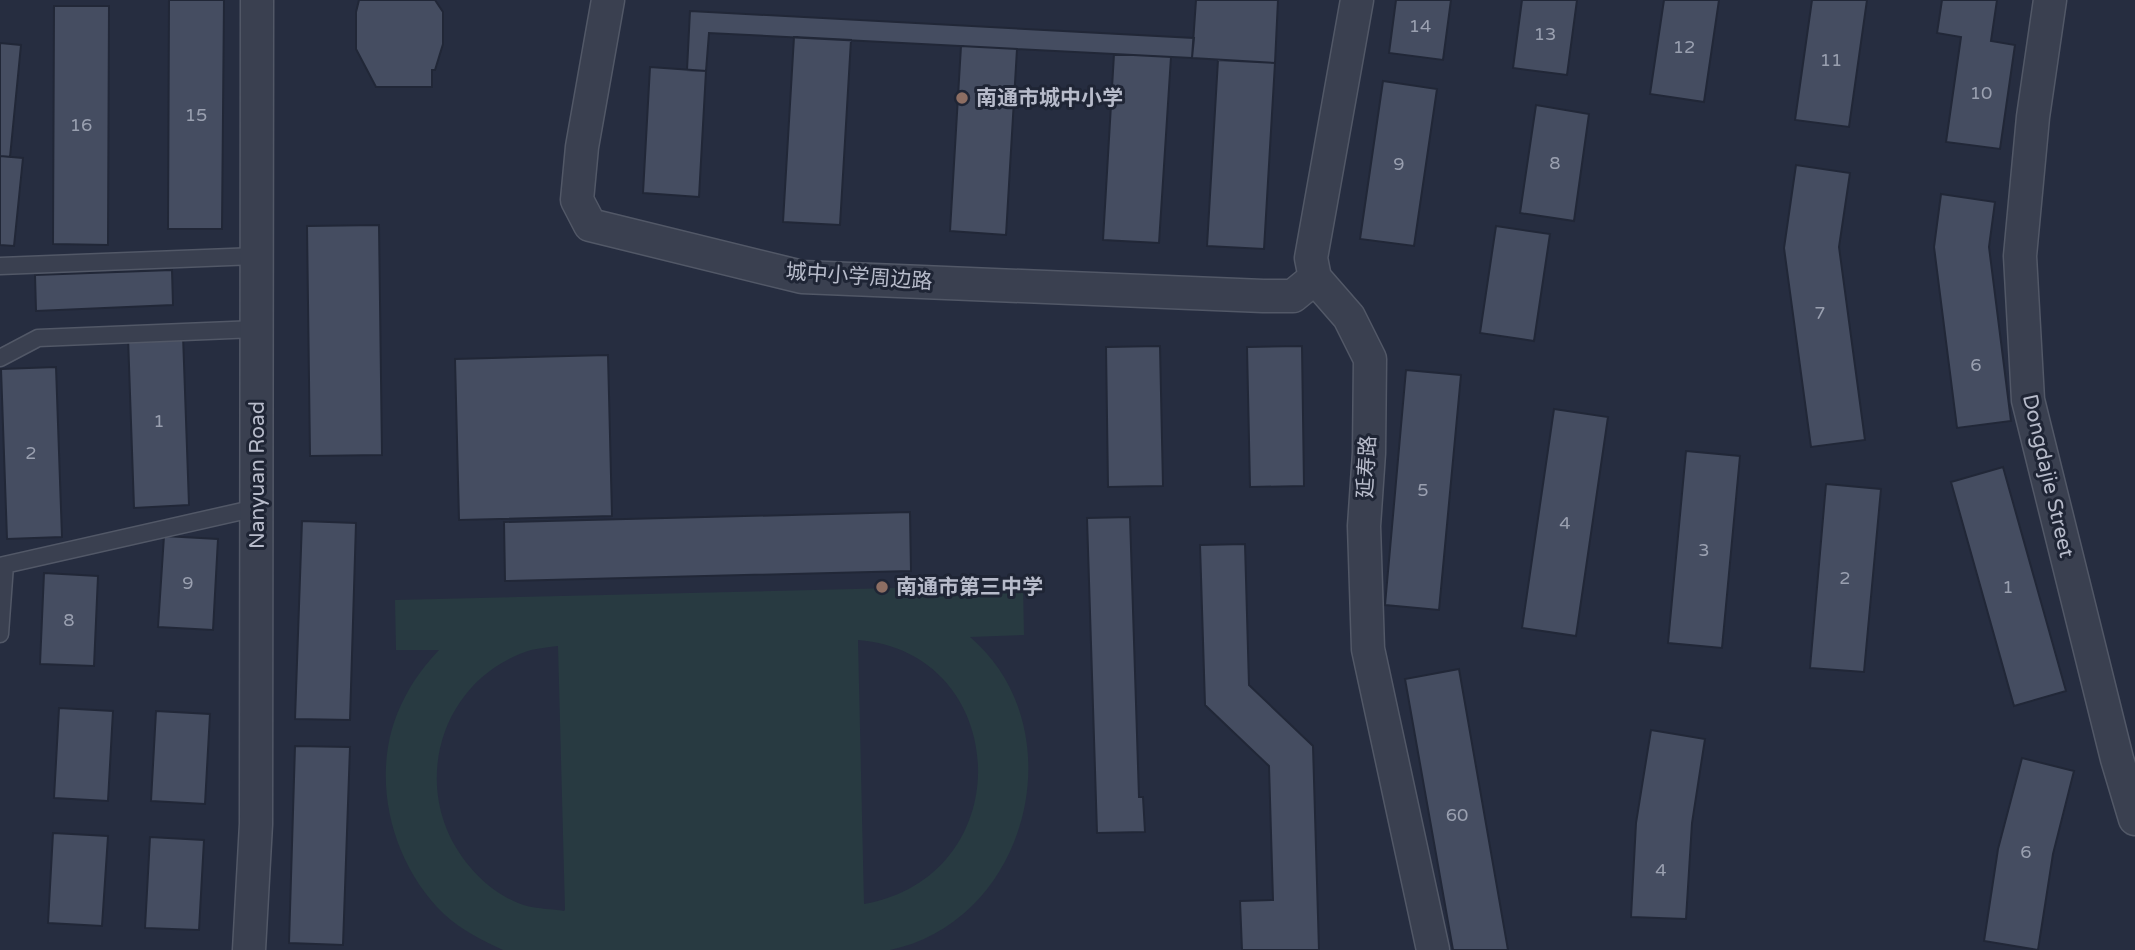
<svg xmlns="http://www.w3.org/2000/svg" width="2135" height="950" font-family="'Varela Round','Noto Sans SC',sans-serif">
<rect width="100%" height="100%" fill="#262d40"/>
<path fill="#283a41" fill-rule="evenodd" d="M1023,585L1024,635L970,637C1077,728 1029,921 890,950H503C482,940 461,930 444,914C388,860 367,767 405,697C414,679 426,664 439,650H396L395,600ZM858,640C1012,652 1022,876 864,904ZM558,646L565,910L564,911C552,909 539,909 527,906C505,900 484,884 470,867C407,794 437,679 531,650C540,648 549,647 558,646Z"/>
<path fill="#454d61" stroke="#212737" stroke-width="2" d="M169,0H224L222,229H168Z
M359,0H435L443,12V44L435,70H432V87H376L356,49V12Z
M1196,0H1278L1275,63L1192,58Z
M1396,0H1451L1443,60L1389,53Z
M1522,0H1577L1567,75L1513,68Z
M1664,0H1719L1704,102L1650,94Z
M1812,0H1867L1849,127L1795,120Z
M1942,0H1997L1991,41L2015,45L2000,149L1946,142L1961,37L1937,33Z
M54,6H109L108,245L53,244Z
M690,11L1194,38L1192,58L709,33L706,71L687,70Z
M794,37L851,40L840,225L783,222Z
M0,43L21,45L10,157L0,156Z
M961,46L1017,49L1006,235L950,231Z
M1114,54L1171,57L1159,243L1103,240Z
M1218,60L1275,63L1264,249L1207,246Z
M650,67L706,71L699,197L643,193Z
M1383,81L1437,89L1414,246L1360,239Z
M1536,105L1589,114L1574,221L1520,213Z
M0,156L23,158L14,246L0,245Z
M1796,165L1850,173L1839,247L1865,440L1811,447L1784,248Z
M1941,194L1995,202L1989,247L2011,421L1957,428L1934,247Z
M379,225L382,455L310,456L307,226Z
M1496,226L1550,234L1534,341L1480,333Z
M172,270L173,305L36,311L35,275Z
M183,335L189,505L134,508L128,337Z
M1160,346L1163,486L1108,487L1106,347Z
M1302,346L1304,486L1250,487L1247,347Z
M608,355L612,516L459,520L455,359Z
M56,367L62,537L7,539L1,369Z
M1406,370L1461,375L1439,610L1385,605Z
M1554,409L1608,417L1576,636L1522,628Z
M1686,451L1740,456L1722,648L1668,643Z
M2003,467L2066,691L2014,706L1951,482Z
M1826,484L1881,489L1864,672L1810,668Z
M910,512L911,571L505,581L504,522Z
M1130,517L1139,797H1143L1145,832L1097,833L1087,518Z
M302,521L356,523L350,720L295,719Z
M164,536L218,539L213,630L158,627Z
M1245,544L1249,685L1313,746L1319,950H1242L1240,901L1273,900L1269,766L1205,705L1200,545Z
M44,573L98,576L94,666L40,664Z
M1459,669L1508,950H1453L1405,679Z
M59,708L113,711L108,801L54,798Z
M156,711L210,714L205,804L151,801Z
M1651,730L1705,739L1692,823L1686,919L1631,917L1636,823Z
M295,746L350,747L343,945L289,943Z
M2022,758L2074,771L2053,854L2038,950L1984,941L1998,849Z
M53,833L108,836L102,926L48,923Z
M150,837L204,840L199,930L145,928Z"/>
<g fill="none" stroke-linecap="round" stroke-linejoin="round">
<g stroke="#525867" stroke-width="19">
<path id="lane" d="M0,266L257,256
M0,358L38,338L257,329
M0,566L256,508
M0,634L5,565"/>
</g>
<g stroke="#525867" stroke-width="35">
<path id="street" d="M608,0L582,147L577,200L590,225L802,277L1263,296H1293L1315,278
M1357,0L1311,258L1315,278L1349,317L1370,359L1369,453L1364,526L1368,649L1433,950
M2050,0L2033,117L2020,256L2028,400L2117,759L2135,819
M249,950L256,824L257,0"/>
</g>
<use href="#lane" stroke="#3a4050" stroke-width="16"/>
<use href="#street" stroke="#3a4050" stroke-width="32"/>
</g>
<g fill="#8d6e63" stroke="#1f2535" stroke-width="2.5">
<circle cx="962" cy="98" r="7"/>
<circle cx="882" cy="587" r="7"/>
</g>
<g text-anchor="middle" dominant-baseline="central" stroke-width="6" stroke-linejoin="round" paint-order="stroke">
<g font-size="18" fill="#9aa0b0">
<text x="1420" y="26">14</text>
<text x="1545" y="34">13</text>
<text x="1684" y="47">12</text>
<text x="1831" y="60">11</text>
<text x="1981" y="93">10</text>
<text x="196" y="115">15</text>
<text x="81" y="125">16</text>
<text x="1555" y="163">8</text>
<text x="1399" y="164">9</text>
<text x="1820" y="313">7</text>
<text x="1976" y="365">6</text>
<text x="159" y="421">1</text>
<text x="31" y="453">2</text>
<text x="1423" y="490">5</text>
<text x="1565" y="523">4</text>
<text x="1704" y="550">3</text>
<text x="1845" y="578">2</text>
<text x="188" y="583">9</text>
<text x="2008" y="587">1</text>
<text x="69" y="620">8</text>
<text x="1457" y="815">60</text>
<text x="2026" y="852">6</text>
<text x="1661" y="870">4</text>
</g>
<g font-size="21" font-weight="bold" fill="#b7bbca" stroke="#1f2535" text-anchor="start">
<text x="976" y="98">南通市城中小学</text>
<text x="896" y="587">南通市第三中学</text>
</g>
<g font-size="21" fill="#b7bbca" stroke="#1f2535">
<text transform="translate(859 277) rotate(4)">城中小学周边路</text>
<text transform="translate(1367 467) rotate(-87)">延寿路</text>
<text transform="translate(257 475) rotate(-90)">Nanyuan Road</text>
<text transform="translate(2048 476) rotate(77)">Dongdajie Street</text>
</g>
</g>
</svg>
